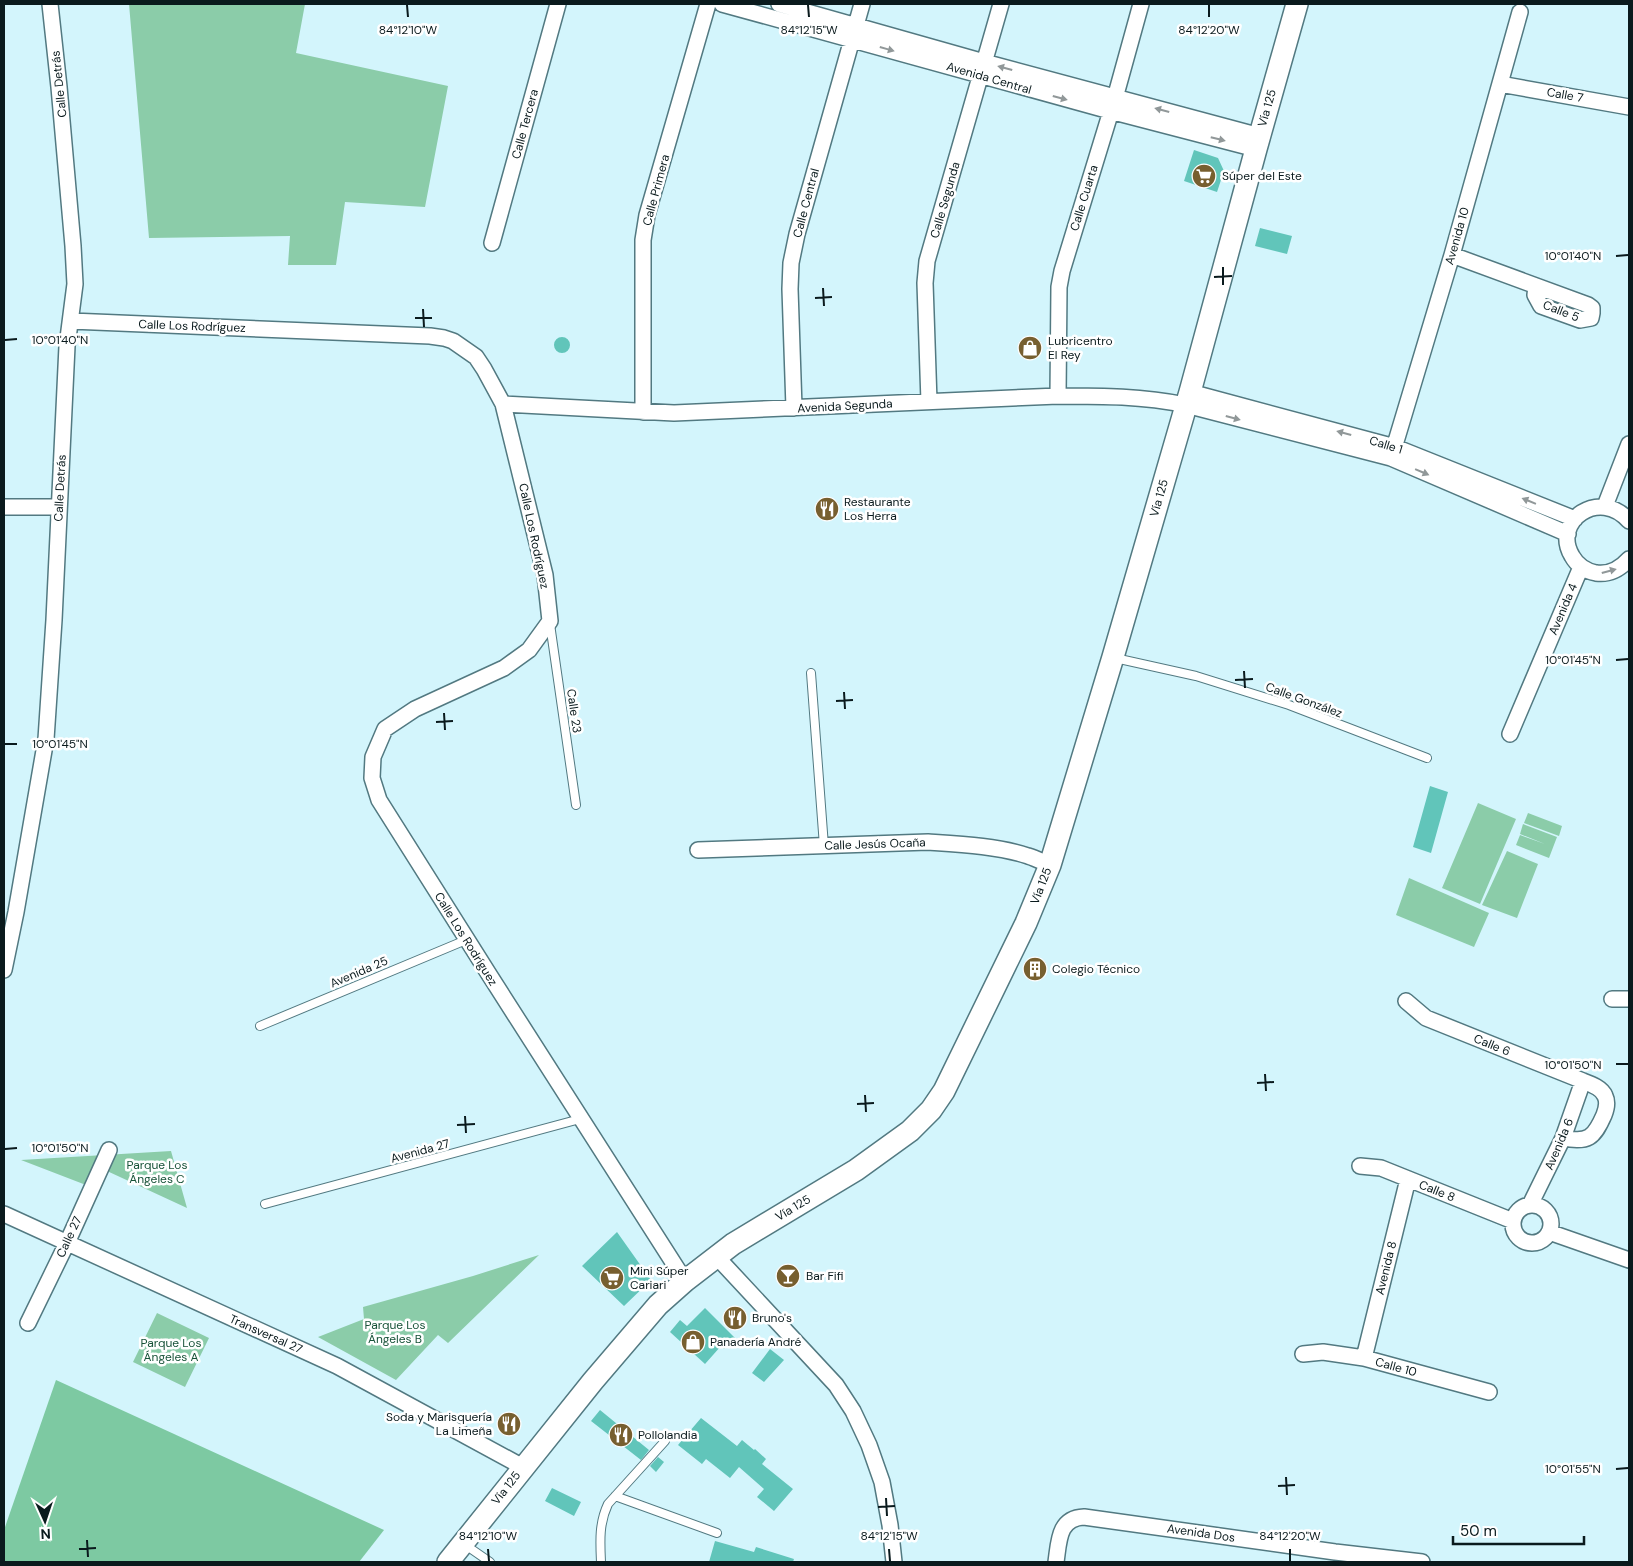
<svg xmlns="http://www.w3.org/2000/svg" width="1633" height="1566" font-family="'DM Sans',sans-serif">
<rect width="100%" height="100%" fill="#d3f5fc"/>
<path fill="#8bcca9" d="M129,4H305L296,53L448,86L425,207L345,202L336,265H288L290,236L149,238Z
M1478,803L1516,819L1480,904L1442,888Z
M1528,813L1562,826L1559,836L1524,823Z
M1523,824L1557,837L1549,858L1516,845L1520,835L1545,844L1520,834Z
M1507,851L1538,864L1517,918L1482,905Z
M1409,878L1489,913L1474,947L1396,915Z
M171,1151L187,1208L107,1171L99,1190L21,1160Z
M539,1255L448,1343L438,1335L396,1380L318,1337L364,1319L363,1307L473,1276Z
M157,1313L209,1338L185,1387L133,1362Z"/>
<path fill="#7dc9a2" d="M56,1380L384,1530L359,1562H4V1530Z"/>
<path fill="#61c5ba" d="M1194,150L1218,158L1224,171L1217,192L1184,181Z
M1260,228L1292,236L1287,254L1255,246Z
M554 345a8 8 0 1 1 16 0a8 8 0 1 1-16 0Z
M1430,786L1448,792L1431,853L1413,847Z
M617,1232L651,1280L624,1306L582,1266Z
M705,1308L735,1338L724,1349L721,1346L705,1364L670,1332L680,1320L687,1326Z
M770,1349L784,1360L764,1382L752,1373Z
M600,1410L649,1450L641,1460L591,1421Z
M701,1418L737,1446L742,1440L754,1450L755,1449L766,1459L762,1464L793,1489L774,1511L757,1497L764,1489L739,1467L730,1478L706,1459L702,1464L678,1445Z
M658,1457L664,1462L656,1472L650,1466Z
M552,1488L581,1502L574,1516L545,1501Z
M715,1541L754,1552L756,1547L794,1559L793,1562H709Z"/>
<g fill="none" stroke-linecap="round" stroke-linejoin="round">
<g stroke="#527981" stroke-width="10">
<path id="service" d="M550,624L576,805
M1115,658L1196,676L1289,705L1427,758
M811,673L824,846
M260,1026L466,940
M265,1204L580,1119
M615,1496L717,1533
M464,1544L490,1562
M601,1562C600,1541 599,1523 608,1504L665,1441"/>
</g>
<g stroke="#527981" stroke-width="18">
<path id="minor" d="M722,4L1110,111L1256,149
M779,4L984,62L1260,136
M1500,84L1629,107
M492,243L558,4
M1452,255L1588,305L1592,308V313L1591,318L1580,320L1541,306L1535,295L1536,286
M71,321L430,336L444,338L453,341L476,357L484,369L503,404L545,575L550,621L529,650L504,668L415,709L385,729L373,757L372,778L379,800C480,961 582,1121 685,1281
M1190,392L1395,447L1575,519
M1058,396L1059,287L1062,271L1115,98L1141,4
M929,402L925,283L927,261L1001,4
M503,404L674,413L1058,396C1103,396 1142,396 1186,405L1391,458L1568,534
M794,408L790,289L791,263L797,234L862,4
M643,412V240L647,215L708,4
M1391,458L1452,255L1520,12
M1605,506L1629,444
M4,507H59
M1629,521C1600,487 1551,521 1572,556C1577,565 1586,571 1596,573C1610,575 1620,569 1629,559
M1510,734L1581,567
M698,850L928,842C958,844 999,846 1028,856C1035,858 1043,862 1050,865
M4,970L16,912L46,739L54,620L67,346L75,284L73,246L59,87L50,4
M1612,999H1629
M1406,1001L1426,1018L1583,1081C1591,1084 1602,1088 1605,1096C1608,1102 1606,1110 1604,1115C1594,1138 1588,1143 1563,1138
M1360,1166L1381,1168L1513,1221
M1530,1205L1563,1138L1583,1081
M1513 1224a19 19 0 1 1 38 0a19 19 0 1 1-38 0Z
M4,1214L337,1366L523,1467
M1549,1232L1629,1260
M716,1256L836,1385L853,1411L869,1445L882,1482L890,1525L894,1562
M28,1323L67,1243L109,1150
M1303,1354L1323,1352L1364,1358L1489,1392
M1364,1358L1408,1179
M1056,1562C1059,1542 1058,1518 1084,1517L1335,1552L1422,1562"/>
</g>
<g stroke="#527981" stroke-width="24">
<path id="secondary" d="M448,1562L593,1381L658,1305L685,1281L733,1244L856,1170L910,1131L931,1110L944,1091L1026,923L1050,865L1113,657L1190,392L1256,149L1297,4"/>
</g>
<use href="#service" stroke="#fff" stroke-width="8"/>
<use href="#minor" stroke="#fff" stroke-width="15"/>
<use href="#secondary" stroke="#fff" stroke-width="21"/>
</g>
<defs><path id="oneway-solid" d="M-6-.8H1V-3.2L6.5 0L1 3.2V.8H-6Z" transform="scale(1.25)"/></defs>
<g fill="#919899">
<use href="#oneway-solid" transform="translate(887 49) rotate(16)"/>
<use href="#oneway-solid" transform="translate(1005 68) rotate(-165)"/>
<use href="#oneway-solid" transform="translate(1060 98) rotate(15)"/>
<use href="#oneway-solid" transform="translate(1162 110) rotate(-165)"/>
<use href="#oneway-solid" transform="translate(1218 139) rotate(14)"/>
<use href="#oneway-solid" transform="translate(1233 418) rotate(15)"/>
<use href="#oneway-solid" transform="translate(1344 433) rotate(-165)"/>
<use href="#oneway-solid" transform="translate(1422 472) rotate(23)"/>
<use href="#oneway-solid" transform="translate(1529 501) rotate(-158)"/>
<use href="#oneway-solid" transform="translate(1609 571) rotate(-15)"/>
</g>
<path fill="none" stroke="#0a1a1d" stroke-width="2" d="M407,5L408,17M808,5L809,17M1209,5V17M1616,256L1628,255M1223,267V285M1214,277L1232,276M823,288L824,306M815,298L832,297M423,309L424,327M415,318H432M5,340L17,339M1616,660L1628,659M1244,671L1245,688M1235,680L1253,679M844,692L845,709M836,701L853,700M444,713L445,730M436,722L453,721M5,744H17M1616,1064H1628M1265,1074L1266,1091M1257,1083L1274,1082M865,1095L866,1112M857,1104L874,1103M465,1116L466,1133M457,1125L475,1124M5,1149L17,1148M1616,1469L1628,1468M1286,1477L1287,1495M1278,1486L1295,1485M886,1498L887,1516M878,1507L895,1506M87,1540L88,1557M79,1549L96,1548M488,1549L489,1561M889,1549L890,1561M1290,1549V1561"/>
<defs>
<g id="supermarket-disc" transform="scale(1.25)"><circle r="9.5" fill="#775f2f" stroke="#fff"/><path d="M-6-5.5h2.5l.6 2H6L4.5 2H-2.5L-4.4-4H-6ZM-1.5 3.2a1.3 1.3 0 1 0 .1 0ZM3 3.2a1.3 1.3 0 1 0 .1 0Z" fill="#fff"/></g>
<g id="shop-disc" transform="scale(1.25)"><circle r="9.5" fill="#775f2f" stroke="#fff"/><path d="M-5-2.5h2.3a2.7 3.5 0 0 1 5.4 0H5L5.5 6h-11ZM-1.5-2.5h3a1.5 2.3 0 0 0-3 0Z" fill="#fff"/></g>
<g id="restaurant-disc" transform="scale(1.25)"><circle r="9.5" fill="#775f2f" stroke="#fff"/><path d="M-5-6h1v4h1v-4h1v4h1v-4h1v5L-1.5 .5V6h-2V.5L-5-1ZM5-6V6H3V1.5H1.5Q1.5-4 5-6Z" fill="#fff"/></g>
<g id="building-disc" transform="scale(1.25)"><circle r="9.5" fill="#775f2f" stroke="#fff"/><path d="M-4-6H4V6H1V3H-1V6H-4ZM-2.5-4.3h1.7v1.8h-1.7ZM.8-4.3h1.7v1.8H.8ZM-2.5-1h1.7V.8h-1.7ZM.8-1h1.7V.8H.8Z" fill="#fff"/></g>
<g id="bar-disc" transform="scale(1.25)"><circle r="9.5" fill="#775f2f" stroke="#fff"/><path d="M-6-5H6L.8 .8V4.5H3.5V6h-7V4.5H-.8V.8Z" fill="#fff"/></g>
</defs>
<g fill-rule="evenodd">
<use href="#supermarket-disc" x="1204" y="176"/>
<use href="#shop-disc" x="1030" y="348"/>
<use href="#restaurant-disc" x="827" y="509"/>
<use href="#building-disc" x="1035" y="969"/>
<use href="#bar-disc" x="788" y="1276"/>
<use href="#supermarket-disc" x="612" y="1278"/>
<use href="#restaurant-disc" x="735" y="1318"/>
<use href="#shop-disc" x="693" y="1342"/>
<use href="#restaurant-disc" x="509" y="1424"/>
<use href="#restaurant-disc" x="621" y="1435"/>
</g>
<g text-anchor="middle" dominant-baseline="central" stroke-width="5" stroke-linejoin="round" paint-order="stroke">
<g font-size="12" fill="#0a1a1d" stroke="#fff">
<text transform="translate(989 78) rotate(16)">Avenida Central</text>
<text transform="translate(59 84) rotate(-96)">Calle Detrás</text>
<text transform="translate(1565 95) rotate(10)">Calle 7</text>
<text transform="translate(1267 108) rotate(-74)">Vía 125</text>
<text transform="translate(525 124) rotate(-75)">Calle Tercera</text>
<text transform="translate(656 190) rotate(-75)">Calle Primera</text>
<text transform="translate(1084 198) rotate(-73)">Calle Cuarta</text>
<text transform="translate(945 200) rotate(-74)">Calle Segunda</text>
<text transform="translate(806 203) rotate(-75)">Calle Central</text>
<text transform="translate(1457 236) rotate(-74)">Avenida 10</text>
<text transform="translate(1561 311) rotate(21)">Calle 5</text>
<text transform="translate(192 326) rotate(2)">Calle Los Rodríguez</text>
<text transform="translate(845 406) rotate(-3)">Avenida Segunda</text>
<text transform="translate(1386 445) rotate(17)">Calle 1</text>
<text transform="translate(60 488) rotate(-87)">Calle Detrás</text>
<text transform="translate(1159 498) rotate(-74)">Vía 125</text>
<text transform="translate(534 536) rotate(78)">Calle Los Rodríguez</text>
<text transform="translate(1563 609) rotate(-67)">Avenida 4</text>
<text transform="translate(1304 700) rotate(20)">Calle González</text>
<text transform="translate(574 711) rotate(82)">Calle 23</text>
<text transform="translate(875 844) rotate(-2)">Calle Jesús Ocaña</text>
<text transform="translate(1041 886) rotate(-69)">Vía 125</text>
<text transform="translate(466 939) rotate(58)">Calle Los Rodríguez</text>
<text transform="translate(359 972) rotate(-23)">Avenida 25</text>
<text transform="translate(1492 1045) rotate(22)">Calle 6</text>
<text transform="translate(1559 1144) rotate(-67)">Avenida 6</text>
<text transform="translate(420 1151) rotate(-15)">Avenida 27</text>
<text transform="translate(1437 1191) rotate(22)">Calle 8</text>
<text transform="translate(793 1208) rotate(-31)">Vía 125</text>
<text transform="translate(69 1237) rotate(-65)">Calle 27</text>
<text transform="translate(1386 1268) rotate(-76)">Avenida 8</text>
<text transform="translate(266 1334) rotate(24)">Transversal 27</text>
<text transform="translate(1396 1367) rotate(15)">Calle 10</text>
<text transform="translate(506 1488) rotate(-52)">Vía 125</text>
<text transform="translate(1201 1533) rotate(8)">Avenida Dos</text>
</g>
<g font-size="12" fill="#0a1a1d" stroke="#fff" text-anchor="start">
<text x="1222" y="176">Súper del Este</text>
<text x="1048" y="341">Lubricentro<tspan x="1048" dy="14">El Rey</tspan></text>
<text x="844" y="502">Restaurante<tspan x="844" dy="14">Los Herra</tspan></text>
<text x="1052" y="969">Colegio Técnico</text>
<text x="630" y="1271">Mini Súper<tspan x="630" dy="14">Cariari</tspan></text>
<text x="806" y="1276">Bar Fifi</text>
<text x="752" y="1318">Bruno's</text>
<text x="710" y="1342">Panadería André</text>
<text x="492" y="1417" text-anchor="end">Soda y Marisquería<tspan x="492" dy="14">La Limeña</tspan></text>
<text x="638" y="1435">Pollolandia</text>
</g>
<g font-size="12" fill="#175238" stroke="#fff">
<text x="157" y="1165">Parque Los<tspan x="157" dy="14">Ángeles C</tspan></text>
<text x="395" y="1325">Parque Los<tspan x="395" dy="14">Ángeles B</tspan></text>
<text x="171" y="1343">Parque Los<tspan x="171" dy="14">Ángeles A</tspan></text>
</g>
</g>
<g font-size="12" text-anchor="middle" fill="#0a1a1d" stroke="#fff" stroke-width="5" stroke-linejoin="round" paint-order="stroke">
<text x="408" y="34">84°12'10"W</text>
<text x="809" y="34">84°12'15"W</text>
<text x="1209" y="34">84°12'20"W</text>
<text x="1573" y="260">10°01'40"N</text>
<text x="60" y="344">10°01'40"N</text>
<text x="1573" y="664">10°01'45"N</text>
<text x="60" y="748">10°01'45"N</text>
<text x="1573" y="1069">10°01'50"N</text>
<text x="60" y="1152">10°01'50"N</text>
<text x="1573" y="1473">10°01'55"N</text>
<text x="488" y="1540">84°12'10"W</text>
<text x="889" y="1540">84°12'15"W</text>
<text x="1290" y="1540">84°12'20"W</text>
</g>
<rect width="1633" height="1566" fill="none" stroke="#0a1a1d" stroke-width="10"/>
<g transform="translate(45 1521) rotate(177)" stroke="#ffffff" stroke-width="4" paint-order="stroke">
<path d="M0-4L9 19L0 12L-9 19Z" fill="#0a1a1d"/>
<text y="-8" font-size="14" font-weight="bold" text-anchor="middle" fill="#0a1a1d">N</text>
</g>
<path d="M1453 1536v8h131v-8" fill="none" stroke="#0a1a1d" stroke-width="2.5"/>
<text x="1460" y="1536" font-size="15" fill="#0a1a1d" stroke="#ffffff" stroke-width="4" paint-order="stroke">50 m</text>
</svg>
